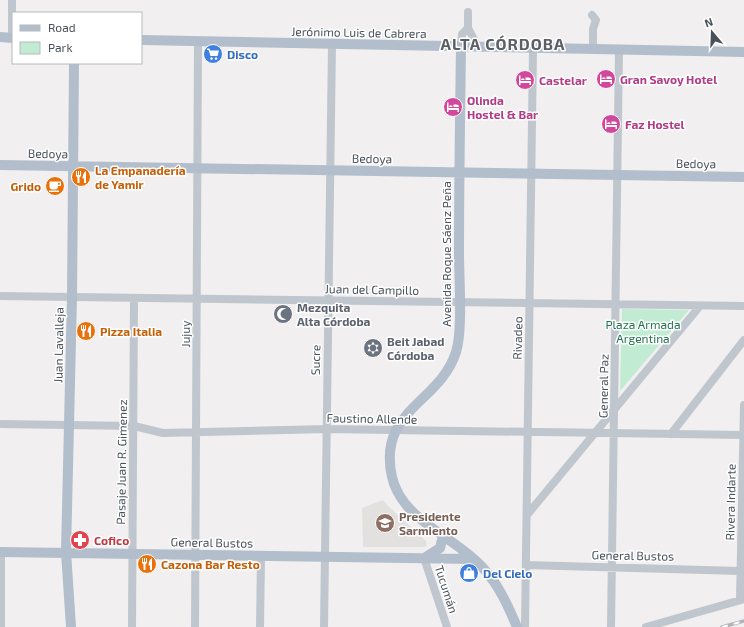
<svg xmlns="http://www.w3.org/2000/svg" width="744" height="627" font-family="'Exo 2',sans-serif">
<rect width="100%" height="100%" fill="#f1efef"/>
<path fill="#e2e1e0" d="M383,500L388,506L426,541L427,546L424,547H363L362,508Z"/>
<path fill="#c2ebd3" d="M622,309L689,310L620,391Z"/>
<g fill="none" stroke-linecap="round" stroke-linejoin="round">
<path stroke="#bfc6cd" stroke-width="8" d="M12,0V38
M468,12V28L478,47
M592,15L596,20L593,29V49
M461,47L462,34L468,28
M0,296L744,306
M0,424L134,426L163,433L326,429L744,435
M671,434L744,340
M527,515L700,306
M1,552V627
M424,558L447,627
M526,565L740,571
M740,600L744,405
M132,627L134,298
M195,627L198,42
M260,627L261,556
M324,627L332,45
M525,627L533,49
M611,627L619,50
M646,627L744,599"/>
<path stroke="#b2becb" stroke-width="10" d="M0,37L13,38
M141,40L744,52
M461,47C460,116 459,185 459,254C459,279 463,330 456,352C440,403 377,410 392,477C402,521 456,537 483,568C499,585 508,606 517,627
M0,165L744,177
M0,552L474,559
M426,557L440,548L443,536
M71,627L66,552L72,297L74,63"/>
<g stroke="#b2b4b9" stroke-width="3.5">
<path id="rail" d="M722,627L744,621"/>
</g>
<use href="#rail" stroke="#fff" stroke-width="2" stroke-dasharray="6" stroke-linecap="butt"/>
</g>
<defs>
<g id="supermarket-disc" transform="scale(1)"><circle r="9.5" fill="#3f7fe0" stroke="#fff"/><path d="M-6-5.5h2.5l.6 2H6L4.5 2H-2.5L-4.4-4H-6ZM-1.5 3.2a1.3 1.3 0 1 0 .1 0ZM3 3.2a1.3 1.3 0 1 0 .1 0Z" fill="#fff"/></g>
<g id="hotel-disc" transform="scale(1)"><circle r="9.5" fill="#d1479c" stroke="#fff"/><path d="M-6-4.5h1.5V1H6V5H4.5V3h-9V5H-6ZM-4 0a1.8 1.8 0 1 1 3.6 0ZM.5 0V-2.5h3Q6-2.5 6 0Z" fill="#fff"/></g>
<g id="restaurant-disc" transform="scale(1)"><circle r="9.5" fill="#e8710a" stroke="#fff"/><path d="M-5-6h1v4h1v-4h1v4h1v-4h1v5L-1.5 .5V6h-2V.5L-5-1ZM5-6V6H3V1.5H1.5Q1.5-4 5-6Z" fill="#fff"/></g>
<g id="cafe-disc" transform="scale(1)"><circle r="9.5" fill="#e8710a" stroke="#fff"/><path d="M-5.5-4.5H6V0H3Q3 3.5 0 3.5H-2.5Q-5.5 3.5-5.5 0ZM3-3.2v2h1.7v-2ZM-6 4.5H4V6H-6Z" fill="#fff"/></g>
<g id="mosque-disc" transform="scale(1)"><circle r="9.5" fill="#6b7280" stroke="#fff"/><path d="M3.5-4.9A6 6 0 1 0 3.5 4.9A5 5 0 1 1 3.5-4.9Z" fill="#fff"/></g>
<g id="synagogue-disc" transform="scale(1)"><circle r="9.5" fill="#6b7280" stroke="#fff"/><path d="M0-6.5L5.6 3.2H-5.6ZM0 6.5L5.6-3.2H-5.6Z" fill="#fff"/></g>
<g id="school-disc" transform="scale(1)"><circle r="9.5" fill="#8d6e63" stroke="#fff"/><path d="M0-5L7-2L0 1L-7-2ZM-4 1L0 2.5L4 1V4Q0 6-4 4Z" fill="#fff"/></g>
<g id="pharmacy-disc" transform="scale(1)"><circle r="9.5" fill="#e0444e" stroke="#fff"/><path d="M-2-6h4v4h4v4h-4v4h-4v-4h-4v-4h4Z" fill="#fff"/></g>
<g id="shop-disc" transform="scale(1)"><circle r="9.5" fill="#3f7fe0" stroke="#fff"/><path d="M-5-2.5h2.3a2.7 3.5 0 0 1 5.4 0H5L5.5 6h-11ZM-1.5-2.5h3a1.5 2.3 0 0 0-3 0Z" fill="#fff"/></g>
</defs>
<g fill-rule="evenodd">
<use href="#supermarket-disc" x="213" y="54"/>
<use href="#hotel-disc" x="606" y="79"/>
<use href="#hotel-disc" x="525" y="80"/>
<use href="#hotel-disc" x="453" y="107"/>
<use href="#hotel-disc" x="611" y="124"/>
<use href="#restaurant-disc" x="81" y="177"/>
<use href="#cafe-disc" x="55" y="186"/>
<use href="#mosque-disc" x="283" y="314"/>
<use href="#restaurant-disc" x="86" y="331"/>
<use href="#synagogue-disc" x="373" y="348"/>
<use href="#school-disc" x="385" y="523"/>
<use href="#pharmacy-disc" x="80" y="540"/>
<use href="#restaurant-disc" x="147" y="564"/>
<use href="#shop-disc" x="469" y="573"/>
</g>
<g text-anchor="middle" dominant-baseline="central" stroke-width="3" stroke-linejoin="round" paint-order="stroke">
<g font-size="12" fill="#49525b" stroke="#fff">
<text transform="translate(359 32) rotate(1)">Jerónimo Luis de Cabrera</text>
<text transform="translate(48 153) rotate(1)">Bedoya</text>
<text transform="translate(372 158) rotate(1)">Bedoya</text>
<text transform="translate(696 163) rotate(1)">Bedoya</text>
<text transform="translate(446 254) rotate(-90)">Avenida Roque Sáenz Peña</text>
<text transform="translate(372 289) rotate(1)">Juan del Campillo</text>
<text transform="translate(185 334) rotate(-90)">Jujuy</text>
<text transform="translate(517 338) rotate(-89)">Rivadeo</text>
<text transform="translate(58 345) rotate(-89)">Juan Lavalleja</text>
<text transform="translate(315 360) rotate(-89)">Sucre</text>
<text transform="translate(603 386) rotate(-89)">General Paz</text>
<text transform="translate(372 418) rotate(1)">Faustino Allende</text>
<text transform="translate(121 462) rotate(-89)">Pasaje Juan R. Gimenez</text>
<text transform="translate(730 502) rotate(-89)">Rivera Indarte</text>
<text transform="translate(212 542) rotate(1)">General Bustos</text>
<text transform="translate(633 555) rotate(1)">General Bustos</text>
<text transform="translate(447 589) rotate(72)">Tucumán</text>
</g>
<g font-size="12" font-weight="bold" fill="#366cbe" stroke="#fff" text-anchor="start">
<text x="227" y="54">Disco</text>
<text x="483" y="573">Del Cielo</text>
</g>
<g font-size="12" font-weight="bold" fill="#b23c85" stroke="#fff" text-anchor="start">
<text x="620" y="79">Gran Savoy Hotel</text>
<text x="539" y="80">Castelar</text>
<text x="467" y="100">Olinda<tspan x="467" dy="14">Hostel &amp; Bar</tspan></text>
<text x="625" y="124">Faz Hostel</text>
</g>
<g font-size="12" font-weight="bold" fill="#c56008" stroke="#fff" text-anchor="start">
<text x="95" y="170">La Empanadería<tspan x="95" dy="14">de Yamir</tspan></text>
<text x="41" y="186" text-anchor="end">Grido</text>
<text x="100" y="331">Pizza Italia</text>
<text x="161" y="564">Cazona Bar Resto</text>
</g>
<g font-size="12" font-weight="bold" fill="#5b616d" stroke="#fff" text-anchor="start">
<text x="297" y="307">Mezquita<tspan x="297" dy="14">Alta Córdoba</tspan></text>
<text x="387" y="341">Beit Jabad<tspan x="387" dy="14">Córdoba</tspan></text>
</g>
<g font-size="12" fill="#21754e" stroke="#fff">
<text x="643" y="324">Plaza Armada<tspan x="643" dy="14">Argentina</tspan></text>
</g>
<g font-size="12" font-weight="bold" fill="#785e54" stroke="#fff" text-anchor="start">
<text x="399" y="516">Presidente<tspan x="399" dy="14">Sarmiento</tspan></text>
</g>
<g font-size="12" font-weight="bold" fill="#be3a42" stroke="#fff" text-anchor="start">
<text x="94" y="540">Cofico</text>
</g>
<g font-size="16" font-weight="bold" letter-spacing="1" fill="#5c5f63" stroke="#fff">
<text x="503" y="43">ALTA CÓRDOBA</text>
</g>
</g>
<rect x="12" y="12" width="130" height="52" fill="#ffffff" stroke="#b6babd"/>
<rect x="20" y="25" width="20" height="6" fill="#b2becb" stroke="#b6babd"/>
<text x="48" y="32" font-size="12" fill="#49525b">Road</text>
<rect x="20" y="42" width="20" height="12" fill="#c2ebd3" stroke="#b6babd"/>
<text x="48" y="52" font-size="12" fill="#49525b">Park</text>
<g transform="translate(712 32) rotate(341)" stroke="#ffffff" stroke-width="3" paint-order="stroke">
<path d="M0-3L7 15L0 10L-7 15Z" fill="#49525b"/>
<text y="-6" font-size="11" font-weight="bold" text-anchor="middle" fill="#49525b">N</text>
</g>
</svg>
